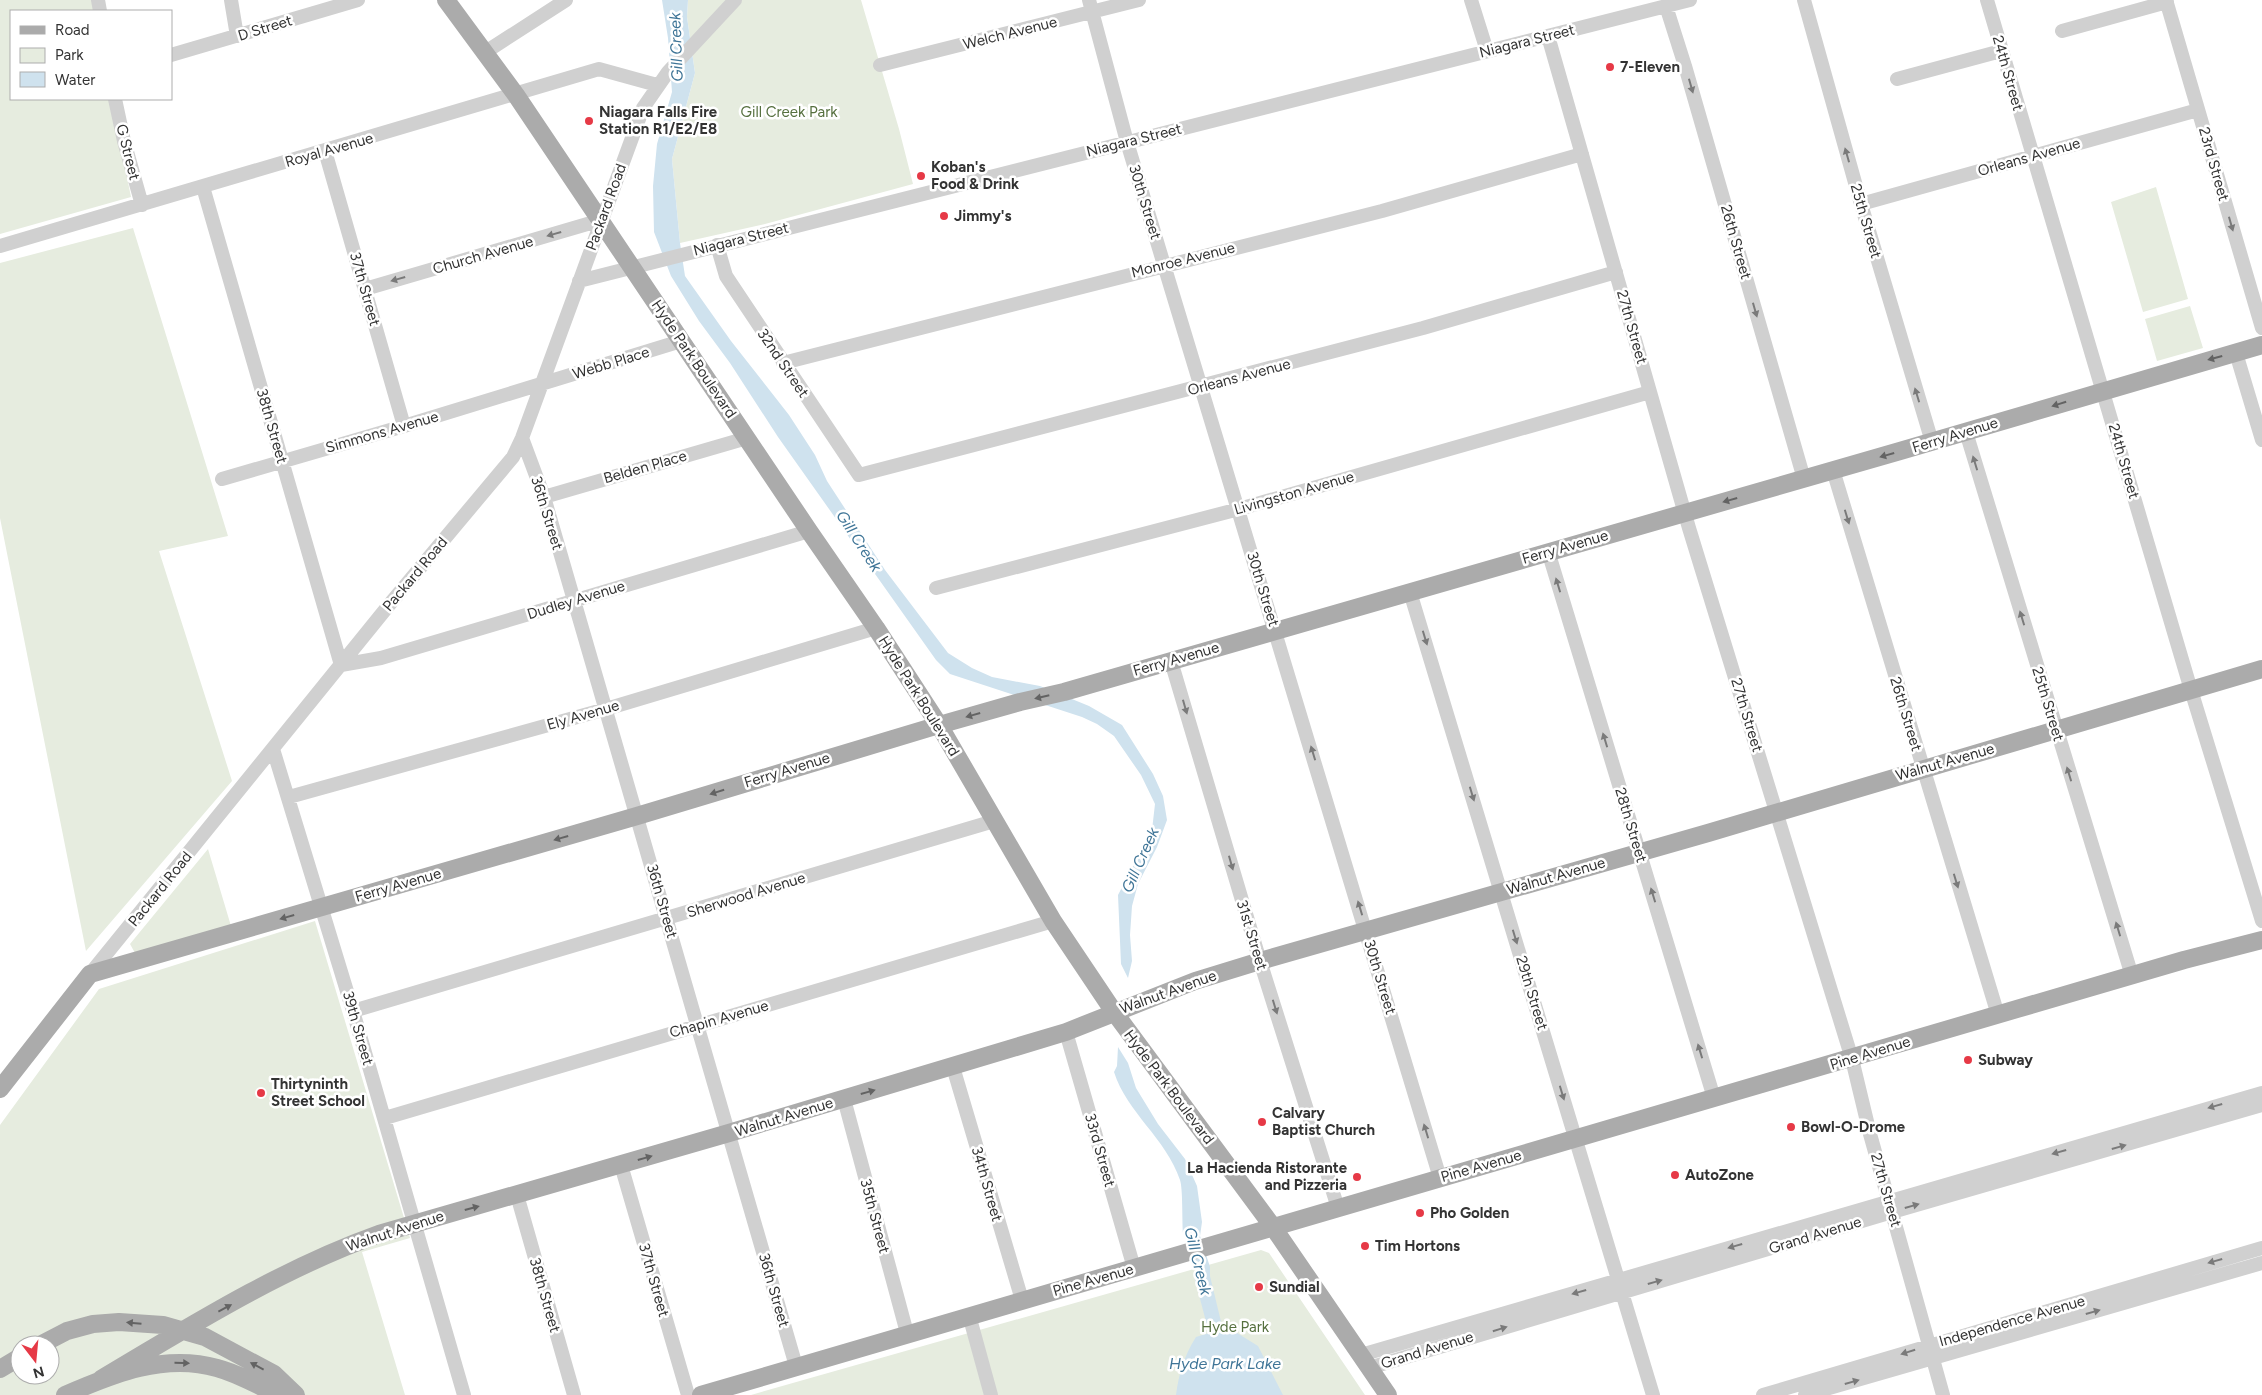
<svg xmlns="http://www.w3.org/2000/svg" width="2262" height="1395" font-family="Figtree,sans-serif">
<rect width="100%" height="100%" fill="#fff"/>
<path fill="#e6ecdf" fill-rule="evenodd" d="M0,0H92L94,11H11V99H111L131,197L0,234Z
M688,0H861L899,129L913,184L765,224L680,243L672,159L695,73L687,17Z
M2156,187L2188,299L2143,312L2111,202Z
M133,228L228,536L159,551L232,781L86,951L0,518V263Z
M2190,306L2203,348L2157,361L2145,319Z
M208,849L231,926L135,953L130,944Z
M315,921L410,1238L362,1252L405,1395H0V1125L99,989ZM20,1345H50V1375H20Z
M1261,1250L1269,1253L1365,1395H751Z"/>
<path fill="#cfe2ee" d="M662,0H688L687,17L695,73L672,159L680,243L685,276L731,341L789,415L815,455L827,481L885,570L948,653L972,668L992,677L1040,686L1089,706L1122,725L1153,774L1163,796L1167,820L1157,847L1138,884L1132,906L1130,935L1132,961L1128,978L1121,964L1118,895L1152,830L1155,804L1141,775L1114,736L1097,724L1082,717L950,674L936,660L778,437L730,363L699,321L671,276L654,232L653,186L657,144L672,92L668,38Z
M1118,1047L1128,1063L1136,1088L1158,1124L1185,1159L1197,1186L1202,1222L1200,1236L1210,1267V1276L1223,1330L1229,1328L1258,1346L1283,1395H1176C1179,1373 1184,1356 1196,1337L1209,1333L1194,1276L1197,1271L1187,1238L1183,1233C1182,1221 1183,1189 1180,1180C1166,1138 1127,1113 1114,1072L1117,1066Z"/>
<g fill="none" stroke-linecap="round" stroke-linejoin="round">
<path stroke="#d0d0d0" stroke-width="14" d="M98,0L100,11
M231,0L237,36
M1089,0L1127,142L1164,265L1440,1178
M1471,0L1487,51
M1804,0L1861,204L1932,442
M1987,0L2191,690L2262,921
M2166,0L2262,328
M1666,6L1685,66L1804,479
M2062,31L2167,2
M1548,36L1689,528L1852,1059L1870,1134L1943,1395
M484,53L566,0
M171,55L358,0
M880,65L1139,0
M1897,79L2001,51
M115,99L124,141L142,205
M325,151L404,426
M203,187L341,665L381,658L809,531
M1861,204L2198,110
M717,245L726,276L859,475L1423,328L1616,272
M0,246L599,69L657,85
M579,281L1690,0
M365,289L601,220
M2236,353L2262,440
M783,363L1382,211L1582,154
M1966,432L2132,976
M522,438L544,497L796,1366
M1833,470L1998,1015
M222,479L404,426L681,341
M544,497L747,438
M1548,551L1714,1098
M936,588L1239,509L1650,392
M1410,592L1653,1395
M1171,661L1260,961L1338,1208
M273,749L353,1011L464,1395
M289,797L606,709L876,628
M90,974L389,605L513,457L522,438L643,108L668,72L735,0
M353,1011L994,821
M1066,1032L1134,1268
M953,1067L1022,1300
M844,1099L907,1333
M385,1118L1053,921
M621,1165L688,1395
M517,1195L574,1395
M969,1315L991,1395
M1361,1355L2262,1093
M1369,1368L1892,1212L2262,1105
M1763,1395L2262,1248
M1805,1395L2262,1263"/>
<path stroke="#ababab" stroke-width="18" d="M446,0L516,95L809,531L876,628L939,725L1053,921L1114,1012L1273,1227L1388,1395
M0,1089L90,974L637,816L939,725L1020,702L1064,692L1900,451L2262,345
M40,1345L67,1331L93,1324L119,1322L163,1325L205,1337L274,1374L296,1395
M0,1369L20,1357
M101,1379C190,1326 281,1269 379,1234L729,1133L1066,1032L1195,981L1260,961L1708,833L2262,669
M65,1395C113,1374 164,1353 217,1368C239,1374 258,1385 277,1395
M701,1395L2184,960L2262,940"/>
</g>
<defs><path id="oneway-solid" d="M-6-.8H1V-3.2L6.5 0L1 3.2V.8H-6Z" transform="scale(1.25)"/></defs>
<g fill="#7a7a7a">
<use href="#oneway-solid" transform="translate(1691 86) rotate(74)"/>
<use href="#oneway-solid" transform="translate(1847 155) rotate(-106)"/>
<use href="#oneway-solid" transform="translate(2231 224) rotate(74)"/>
<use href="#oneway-solid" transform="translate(554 234) rotate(164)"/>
<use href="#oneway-solid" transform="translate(398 279) rotate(164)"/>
<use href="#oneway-solid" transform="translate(1755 310) rotate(74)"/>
<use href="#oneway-solid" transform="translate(1917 395) rotate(-107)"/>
<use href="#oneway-solid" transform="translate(1975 463) rotate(-107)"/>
<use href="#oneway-solid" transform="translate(1847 517) rotate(73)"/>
<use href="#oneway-solid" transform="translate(1558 585) rotate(-107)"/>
<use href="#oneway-solid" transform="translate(2022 618) rotate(-107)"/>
<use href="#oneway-solid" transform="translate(1425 638) rotate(73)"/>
<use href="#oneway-solid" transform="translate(1185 707) rotate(74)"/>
<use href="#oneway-solid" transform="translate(1605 740) rotate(-107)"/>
<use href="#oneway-solid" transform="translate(1313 753) rotate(-107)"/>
<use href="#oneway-solid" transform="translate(2069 774) rotate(-107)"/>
<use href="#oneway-solid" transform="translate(1472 794) rotate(73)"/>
<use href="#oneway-solid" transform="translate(1231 863) rotate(74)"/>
<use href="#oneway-solid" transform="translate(1956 881) rotate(73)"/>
<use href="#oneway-solid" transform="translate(1653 895) rotate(-107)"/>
<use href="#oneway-solid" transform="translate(1360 908) rotate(-107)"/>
<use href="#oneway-solid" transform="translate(2118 929) rotate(-107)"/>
<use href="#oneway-solid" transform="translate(1515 937) rotate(73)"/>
<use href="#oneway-solid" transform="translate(1275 1007) rotate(73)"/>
<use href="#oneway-solid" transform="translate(1700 1051) rotate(-107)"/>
<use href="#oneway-solid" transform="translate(1562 1093) rotate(73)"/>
<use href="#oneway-solid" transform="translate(2215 1106) rotate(164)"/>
<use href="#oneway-solid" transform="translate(1426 1131) rotate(-107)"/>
<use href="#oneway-solid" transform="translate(2119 1147) rotate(-16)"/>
<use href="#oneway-solid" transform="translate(2059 1152) rotate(164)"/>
<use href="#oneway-solid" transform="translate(1912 1206) rotate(-16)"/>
<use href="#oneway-solid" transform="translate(1735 1246) rotate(164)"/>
<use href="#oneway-solid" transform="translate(2215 1261) rotate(164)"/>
<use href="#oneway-solid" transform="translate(1655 1282) rotate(-16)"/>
<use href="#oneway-solid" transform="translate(1579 1292) rotate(164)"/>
<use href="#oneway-solid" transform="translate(2093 1312) rotate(-16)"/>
<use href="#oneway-solid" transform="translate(1500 1329) rotate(-17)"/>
<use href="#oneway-solid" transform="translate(1908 1352) rotate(163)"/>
<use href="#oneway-solid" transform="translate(1852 1382) rotate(-16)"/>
</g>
<g fill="#636363">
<use href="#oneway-solid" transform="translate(2215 358) rotate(165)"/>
<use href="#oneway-solid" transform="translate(2059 404) rotate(163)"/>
<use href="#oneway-solid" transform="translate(1887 455) rotate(164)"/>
<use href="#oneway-solid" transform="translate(1730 500) rotate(164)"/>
<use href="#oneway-solid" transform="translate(1042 697) rotate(167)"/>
<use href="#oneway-solid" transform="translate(973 715) rotate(164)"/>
<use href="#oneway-solid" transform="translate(717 792) rotate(163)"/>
<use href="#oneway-solid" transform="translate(561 838) rotate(164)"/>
<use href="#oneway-solid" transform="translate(287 917) rotate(164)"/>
<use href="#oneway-solid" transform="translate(868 1092) rotate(-16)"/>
<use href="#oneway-solid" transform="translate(645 1158) rotate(-16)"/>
<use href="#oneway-solid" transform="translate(472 1208) rotate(-15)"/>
<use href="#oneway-solid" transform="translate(225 1308) rotate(-28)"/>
<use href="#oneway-solid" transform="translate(134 1323) rotate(-175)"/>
<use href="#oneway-solid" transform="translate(182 1363) rotate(1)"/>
<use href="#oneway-solid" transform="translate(257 1366) rotate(-152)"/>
</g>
<g fill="#e63946" stroke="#fff" stroke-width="2">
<circle cx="1610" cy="67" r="5"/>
<circle cx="589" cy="121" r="5"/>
<circle cx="921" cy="176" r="5"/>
<circle cx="944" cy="216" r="5"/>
<circle cx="1968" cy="1060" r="5"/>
<circle cx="261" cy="1093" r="5"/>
<circle cx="1262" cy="1122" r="5"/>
<circle cx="1791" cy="1127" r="5"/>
<circle cx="1675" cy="1175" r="5"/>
<circle cx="1357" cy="1177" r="5"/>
<circle cx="1420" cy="1213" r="5"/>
<circle cx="1365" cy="1246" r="5"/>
<circle cx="1259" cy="1287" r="5"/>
</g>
<g text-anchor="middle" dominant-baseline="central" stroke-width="5" stroke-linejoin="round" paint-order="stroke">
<g font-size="15" fill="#333" stroke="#fff">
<text transform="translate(265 28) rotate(-17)">D Street</text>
<text transform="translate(1010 33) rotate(-14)">Welch Avenue</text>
<text transform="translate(1527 41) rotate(-14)">Niagara Street</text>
<text transform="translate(2008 73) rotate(74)">24th Street</text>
<text transform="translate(1134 140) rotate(-14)">Niagara Street</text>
<text transform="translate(329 150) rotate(-16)">Royal Avenue</text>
<text transform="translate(128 152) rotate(76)">G Street</text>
<text transform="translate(2029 157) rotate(-16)">Orleans Avenue</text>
<text transform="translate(2214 164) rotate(74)">23rd Street</text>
<text transform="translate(1145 202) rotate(73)">30th Street</text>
<text transform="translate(606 207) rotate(-70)">Packard Road</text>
<text transform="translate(1866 221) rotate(74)">25th Street</text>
<text transform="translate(741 239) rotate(-14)">Niagara Street</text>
<text transform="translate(1736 242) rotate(74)">26th Street</text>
<text transform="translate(483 255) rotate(-16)">Church Avenue</text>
<text transform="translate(1183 260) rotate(-14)">Monroe Avenue</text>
<text transform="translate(365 289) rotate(74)">37th Street</text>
<text transform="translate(1632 327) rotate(74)">27th Street</text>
<text transform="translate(694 359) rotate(56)">Hyde Park Boulevard</text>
<text transform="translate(611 363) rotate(-17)">Webb Place</text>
<text transform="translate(783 363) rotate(56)">32nd Street</text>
<text transform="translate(1239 377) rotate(-15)">Orleans Avenue</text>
<text transform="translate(272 426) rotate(74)">38th Street</text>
<text transform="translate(382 432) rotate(-16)">Simmons Avenue</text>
<text transform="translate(1955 435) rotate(-17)">Ferry Avenue</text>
<text transform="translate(2124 461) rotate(74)">24th Street</text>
<text transform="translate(645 467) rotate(-16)">Belden Place</text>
<text transform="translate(1294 493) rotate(-16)">Livingston Avenue</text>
<text transform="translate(547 513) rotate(73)">36th Street</text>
<text transform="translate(1565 547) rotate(-16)">Ferry Avenue</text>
<text transform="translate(415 574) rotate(-50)">Packard Road</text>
<text transform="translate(1263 589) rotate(73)">30th Street</text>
<text transform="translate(576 600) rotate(-17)">Dudley Avenue</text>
<text transform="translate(1176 659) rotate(-16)">Ferry Avenue</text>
<text transform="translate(919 696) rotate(58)">Hyde Park Boulevard</text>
<text transform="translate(2048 704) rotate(73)">25th Street</text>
<text transform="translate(1906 714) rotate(73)">26th Street</text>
<text transform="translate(583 715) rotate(-16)">Ely Avenue</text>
<text transform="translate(1747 715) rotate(73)">27th Street</text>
<text transform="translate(1945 762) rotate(-16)">Walnut Avenue</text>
<text transform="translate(787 770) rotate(-17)">Ferry Avenue</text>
<text transform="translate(1631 825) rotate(73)">28th Street</text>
<text transform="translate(1556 876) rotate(-16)">Walnut Avenue</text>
<text transform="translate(398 885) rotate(-16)">Ferry Avenue</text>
<text transform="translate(160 889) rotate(-51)">Packard Road</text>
<text transform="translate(746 895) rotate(-17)">Sherwood Avenue</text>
<text transform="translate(662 901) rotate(74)">36th Street</text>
<text transform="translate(1252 935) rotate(73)">31st Street</text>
<text transform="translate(1380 977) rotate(73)">30th Street</text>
<text transform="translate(1168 992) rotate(-20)">Walnut Avenue</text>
<text transform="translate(1532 993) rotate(73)">29th Street</text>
<text transform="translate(719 1019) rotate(-16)">Chapin Avenue</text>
<text transform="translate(358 1028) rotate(74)">39th Street</text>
<text transform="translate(1870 1053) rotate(-17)">Pine Avenue</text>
<text transform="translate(1169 1087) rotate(53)">Hyde Park Boulevard</text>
<text transform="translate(784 1117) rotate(-17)">Walnut Avenue</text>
<text transform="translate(1100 1150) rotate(74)">33rd Street</text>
<text transform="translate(1481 1166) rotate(-16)">Pine Avenue</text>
<text transform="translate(987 1184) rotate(74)">34th Street</text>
<text transform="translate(1886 1190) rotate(74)">27th Street</text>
<text transform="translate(875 1216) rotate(75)">35th Street</text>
<text transform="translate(395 1231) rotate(-18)">Walnut Avenue</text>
<text transform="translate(1815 1235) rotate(-17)">Grand Avenue</text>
<text transform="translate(654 1280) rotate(74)">37th Street</text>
<text transform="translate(1093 1280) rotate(-16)">Pine Avenue</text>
<text transform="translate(774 1290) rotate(74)">36th Street</text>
<text transform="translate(545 1295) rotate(74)">38th Street</text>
<text transform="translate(2012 1321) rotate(-16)">Independence Avenue</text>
<text transform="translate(1427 1350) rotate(-17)">Grand Avenue</text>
</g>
<g font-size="15" font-weight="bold" fill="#333" stroke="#fff" text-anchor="start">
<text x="1620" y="67">7-Eleven</text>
<text x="599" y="112">Niagara Falls Fire<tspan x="599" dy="17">Station R1/E2/E8</tspan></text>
<text x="931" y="167">Koban's<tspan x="931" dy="17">Food &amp; Drink</tspan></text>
<text x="954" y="216">Jimmy's</text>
<text x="1978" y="1060">Subway</text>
<text x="271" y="1084">Thirtyninth<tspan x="271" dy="17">Street School</tspan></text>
<text x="1272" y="1113">Calvary<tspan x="1272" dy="17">Baptist Church</tspan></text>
<text x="1801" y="1127">Bowl-O-Drome</text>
<text x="1347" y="1168" text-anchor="end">La Hacienda Ristorante<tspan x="1347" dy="17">and Pizzeria</tspan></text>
<text x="1685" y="1175">AutoZone</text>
<text x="1430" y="1213">Pho Golden</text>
<text x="1375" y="1246">Tim Hortons</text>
<text x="1269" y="1287">Sundial</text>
</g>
<g font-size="15" fill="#56703f" stroke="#fff">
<text x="789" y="112">Gill Creek Park</text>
<text x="1235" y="1327">Hyde Park</text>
</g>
<g font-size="16" font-style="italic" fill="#3f7597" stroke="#fff">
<text transform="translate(676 47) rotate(-92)">Gill Creek</text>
<text transform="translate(859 541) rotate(57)">Gill Creek</text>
<text transform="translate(1140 860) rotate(-66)">Gill Creek</text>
<text transform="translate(1198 1261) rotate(76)">Gill Creek</text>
<text x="1225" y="1363">Hyde Park Lake</text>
</g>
</g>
<rect x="10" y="10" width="162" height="90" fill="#ffffff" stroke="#adadad"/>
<rect x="20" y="26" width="25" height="8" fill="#ababab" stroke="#adadad"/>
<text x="55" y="35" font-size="15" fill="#333333">Road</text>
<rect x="20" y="48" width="25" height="15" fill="#e6ecdf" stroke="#adadad"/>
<text x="55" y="60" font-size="15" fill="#333333">Park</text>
<rect x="20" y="72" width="25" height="15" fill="#cfe2ee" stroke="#adadad"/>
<text x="55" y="85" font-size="15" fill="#333333">Water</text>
<g transform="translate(35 1360) rotate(164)"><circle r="24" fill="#ffffff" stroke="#adadad"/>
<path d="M0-4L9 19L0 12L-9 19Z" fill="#e63946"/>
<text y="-8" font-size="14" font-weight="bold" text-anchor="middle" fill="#333333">N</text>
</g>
</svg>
